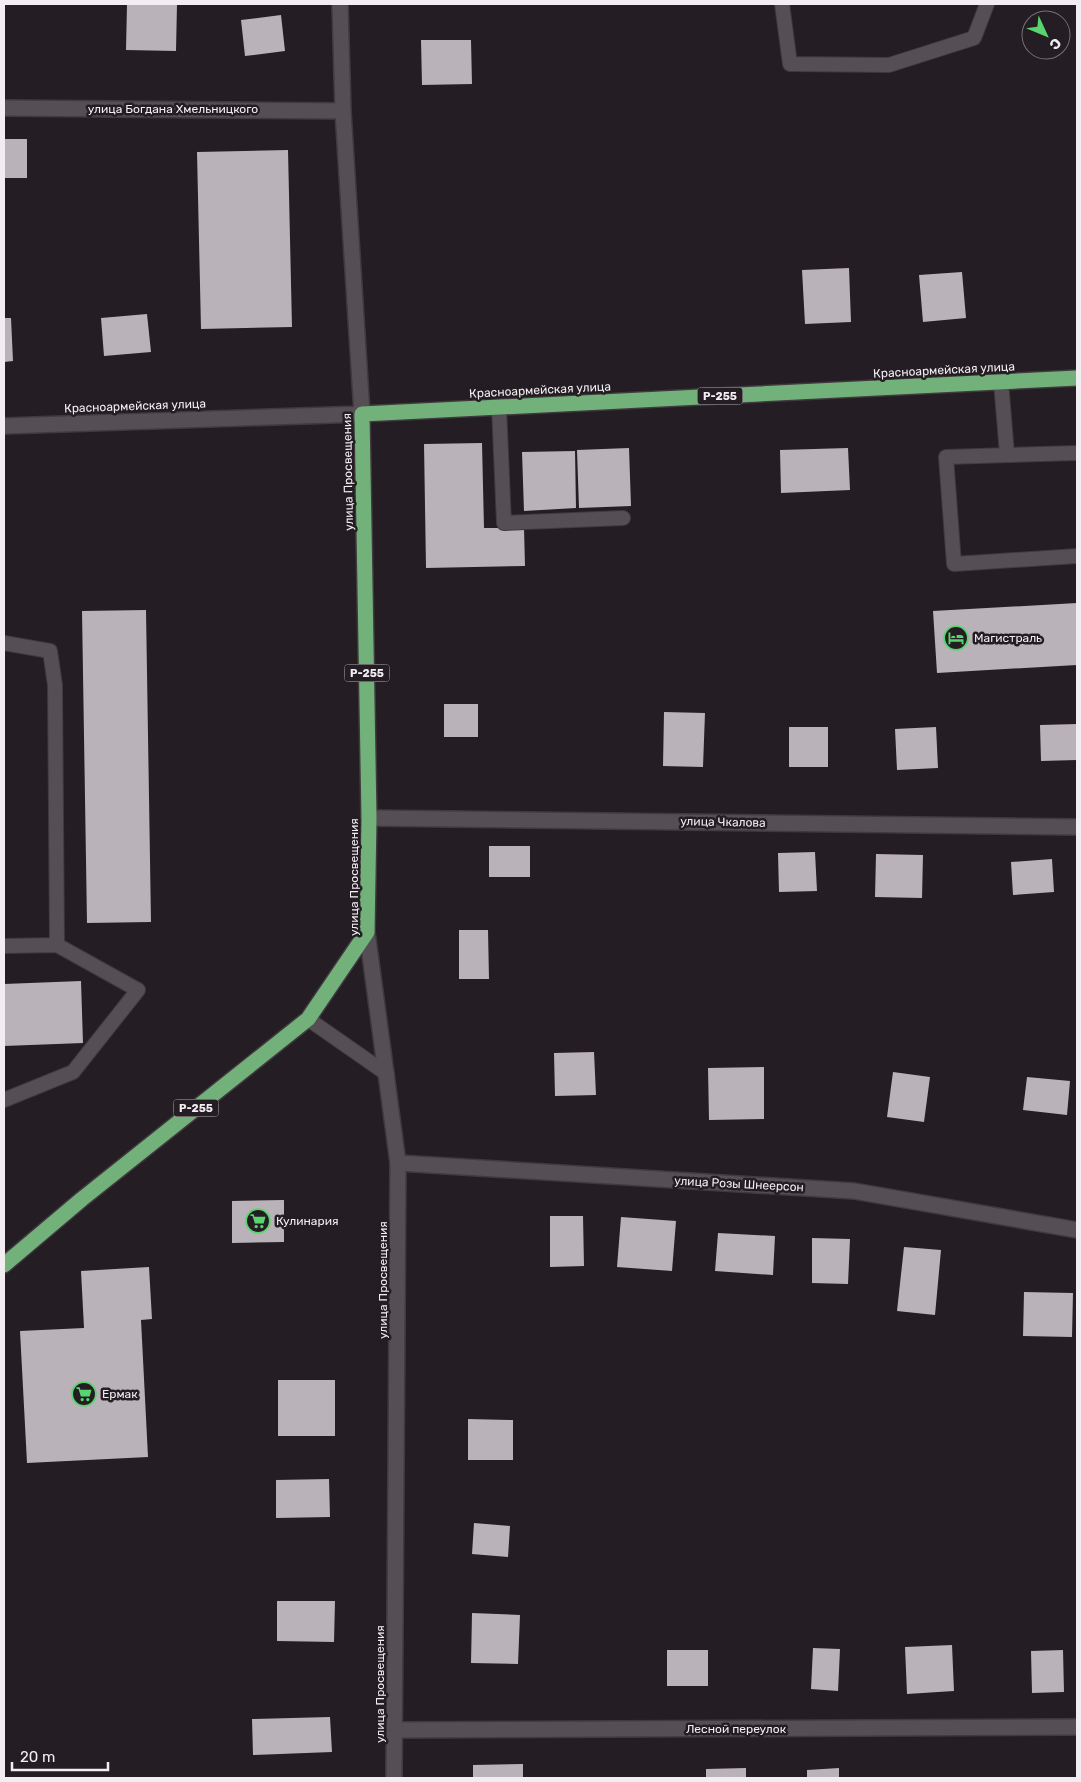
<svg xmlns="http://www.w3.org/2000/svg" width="1081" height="1782" font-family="Rubik,sans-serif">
<rect width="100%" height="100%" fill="#241d23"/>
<path fill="#bab2b9" d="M127,4H177L176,51L126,50Z
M281,15L285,51L245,56L241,20Z
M421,40H471L472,84L422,85Z
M4,139H27V178H4Z
M288,150L292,327L201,329L197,152Z
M849,268L851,322L805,324L802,270Z
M962,272L966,318L923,322L919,275Z
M147,314L151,352L104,356L101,318Z
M4,318H11L13,361L4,362Z
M482,443L484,528H524L525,566L426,568L424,444Z
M629,448L631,506L579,508L577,450Z
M848,448L850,490L781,493L780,450Z
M575,451L576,508L524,511L522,452Z
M1077,603V665L937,673L933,611Z
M146,610L151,922L87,923L82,611Z
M444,704H478V737H444Z
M664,712L705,713L703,767L663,766Z
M1077,724V760L1041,761L1040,725Z
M789,727H828V767H789Z
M936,727L938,768L897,770L895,729Z
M489,846H530V877H489Z
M815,852L817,891L779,892L778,853Z
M876,854L923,855L922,898L875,897Z
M1052,859L1054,892L1013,895L1011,862Z
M459,930H488L489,979H459Z
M81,981L83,1043L4,1046V984Z
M594,1052L596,1095L555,1096L554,1053Z
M764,1067V1119L709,1120L708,1068Z
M893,1072L930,1077L924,1122L887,1117Z
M1027,1077L1070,1081L1067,1115L1023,1110Z
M284,1200V1242L232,1243V1201Z
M550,1216H583L584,1266L550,1267Z
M621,1217L676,1221L672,1271L617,1267Z
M718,1233L775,1236L773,1275L715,1271Z
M812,1238L850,1239L848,1284L812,1283Z
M904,1247L941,1250L935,1315L897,1311Z
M149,1267L152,1319L141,1320L148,1457L27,1463L20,1331L84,1328L81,1271Z
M1024,1292L1073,1293L1072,1337L1023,1336Z
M278,1380H335V1436H278Z
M468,1419L513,1420V1460H468Z
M329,1479L330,1517L276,1518V1480Z
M474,1523L510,1526L508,1557L472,1554Z
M277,1601H335L334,1642L277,1641Z
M472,1613L520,1615L518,1664L471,1663Z
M952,1645L954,1691L907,1694L905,1647Z
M813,1648L840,1649L838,1691L811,1689Z
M667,1650H708V1686H667Z
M1063,1650L1064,1692L1032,1693L1031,1651Z
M330,1717L332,1752L253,1755L252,1719Z
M523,1764V1778H473V1765Z
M746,1768V1778H706V1769Z
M839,1768V1778H807V1770Z"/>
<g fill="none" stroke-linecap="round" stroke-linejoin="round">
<g stroke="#3f3a3f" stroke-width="16">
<path id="lane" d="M782,4L790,64L889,65L974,38L987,4
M1001,382L1007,454
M499,407L504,523L623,518
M1077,453L946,457L954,564L1077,556
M4,643L50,651L55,685L57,945L4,946
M308,1019L387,1074
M4,1100L73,1072L138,990L57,945"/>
</g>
<g stroke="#3f3a3f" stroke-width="18">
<path id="street" d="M4,108L343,111
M4,426L362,414L343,111L340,4
M369,818L1077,827
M398,1163L854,1191L1077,1230
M394,1730L1077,1727"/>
</g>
<g stroke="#3f3a3f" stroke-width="18">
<path id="secondary" d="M367,932L398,1163L394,1778"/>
</g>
<g stroke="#3f3a3f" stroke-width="18">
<path id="highway" d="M4,1265L82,1199L308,1019L367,932L369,818L362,414L1077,378"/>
</g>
<use href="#lane" stroke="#564e55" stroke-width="14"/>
<use href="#street" stroke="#564e55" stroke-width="15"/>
<use href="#secondary" stroke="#564e55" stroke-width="15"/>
<use href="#highway" stroke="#73b17a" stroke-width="15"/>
</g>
<defs>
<g id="hotel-ring" transform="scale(1.25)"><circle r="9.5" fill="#241d23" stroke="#59d56f" stroke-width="1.5"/><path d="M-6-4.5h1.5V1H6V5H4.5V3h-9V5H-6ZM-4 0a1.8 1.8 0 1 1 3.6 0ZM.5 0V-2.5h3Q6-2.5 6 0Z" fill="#59d56f"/></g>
<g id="supermarket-ring" transform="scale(1.25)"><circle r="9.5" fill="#241d23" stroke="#59d56f" stroke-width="1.5"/><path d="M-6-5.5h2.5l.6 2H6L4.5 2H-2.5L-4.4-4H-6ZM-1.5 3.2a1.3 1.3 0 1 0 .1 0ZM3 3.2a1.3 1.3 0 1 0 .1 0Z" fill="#59d56f"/></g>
</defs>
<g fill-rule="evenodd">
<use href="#hotel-ring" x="956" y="638"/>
<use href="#supermarket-ring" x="258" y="1221"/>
<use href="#supermarket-ring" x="84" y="1394"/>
</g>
<g text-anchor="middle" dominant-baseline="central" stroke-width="5" stroke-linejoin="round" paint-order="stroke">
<g fill="#241d23" stroke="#b4afb3" stroke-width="1">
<rect x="697.5" y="387.5" width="45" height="17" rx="4"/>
<rect x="344.5" y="664.5" width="45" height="17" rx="4"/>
<rect x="173.5" y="1099.5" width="45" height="17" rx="4"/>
</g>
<g font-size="11" font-weight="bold" fill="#f1edf1">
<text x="720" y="396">Р-255</text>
<text x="367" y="673">Р-255</text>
<text x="196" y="1108">Р-255</text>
</g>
<g font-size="12" fill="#f1edf1" stroke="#241d23">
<text x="173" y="109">улица Богдана Хмельницкого</text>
<text transform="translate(944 370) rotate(-3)">Красноармейская улица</text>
<text transform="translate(540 390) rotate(-3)">Красноармейская улица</text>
<text transform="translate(135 406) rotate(-2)">Красноармейская улица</text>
<text transform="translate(348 472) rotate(-91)">улица Просвещения</text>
<text transform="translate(723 822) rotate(1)">улица Чкалова</text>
<text transform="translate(354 877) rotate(-90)">улица Просвещения</text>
<text transform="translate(739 1184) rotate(3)">улица Розы Шнеерсон</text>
<text transform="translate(383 1280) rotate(-90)">улица Просвещения</text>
<text transform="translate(380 1684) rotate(-90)">улица Просвещения</text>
<text x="736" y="1729">Лесной переулок</text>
</g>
<g font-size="12" fill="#f1edf1" stroke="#241d23" text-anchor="start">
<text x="974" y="638">Магистраль</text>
<text x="276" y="1221">Кулинария</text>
<text x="102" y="1394">Ермак</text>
</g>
</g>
<rect width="1081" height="1782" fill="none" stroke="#f1edf1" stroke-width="10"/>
<g transform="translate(1046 35) rotate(134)"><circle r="24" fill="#241d23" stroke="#767075"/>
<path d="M0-4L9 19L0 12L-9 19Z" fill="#59d56f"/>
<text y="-8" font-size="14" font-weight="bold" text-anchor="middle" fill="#f1edf1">С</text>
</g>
<path d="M12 1762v8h96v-8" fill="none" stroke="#f1edf1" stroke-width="2.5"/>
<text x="20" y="1762" font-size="15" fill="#f1edf1" stroke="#241d23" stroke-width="4" paint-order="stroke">20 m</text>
</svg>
